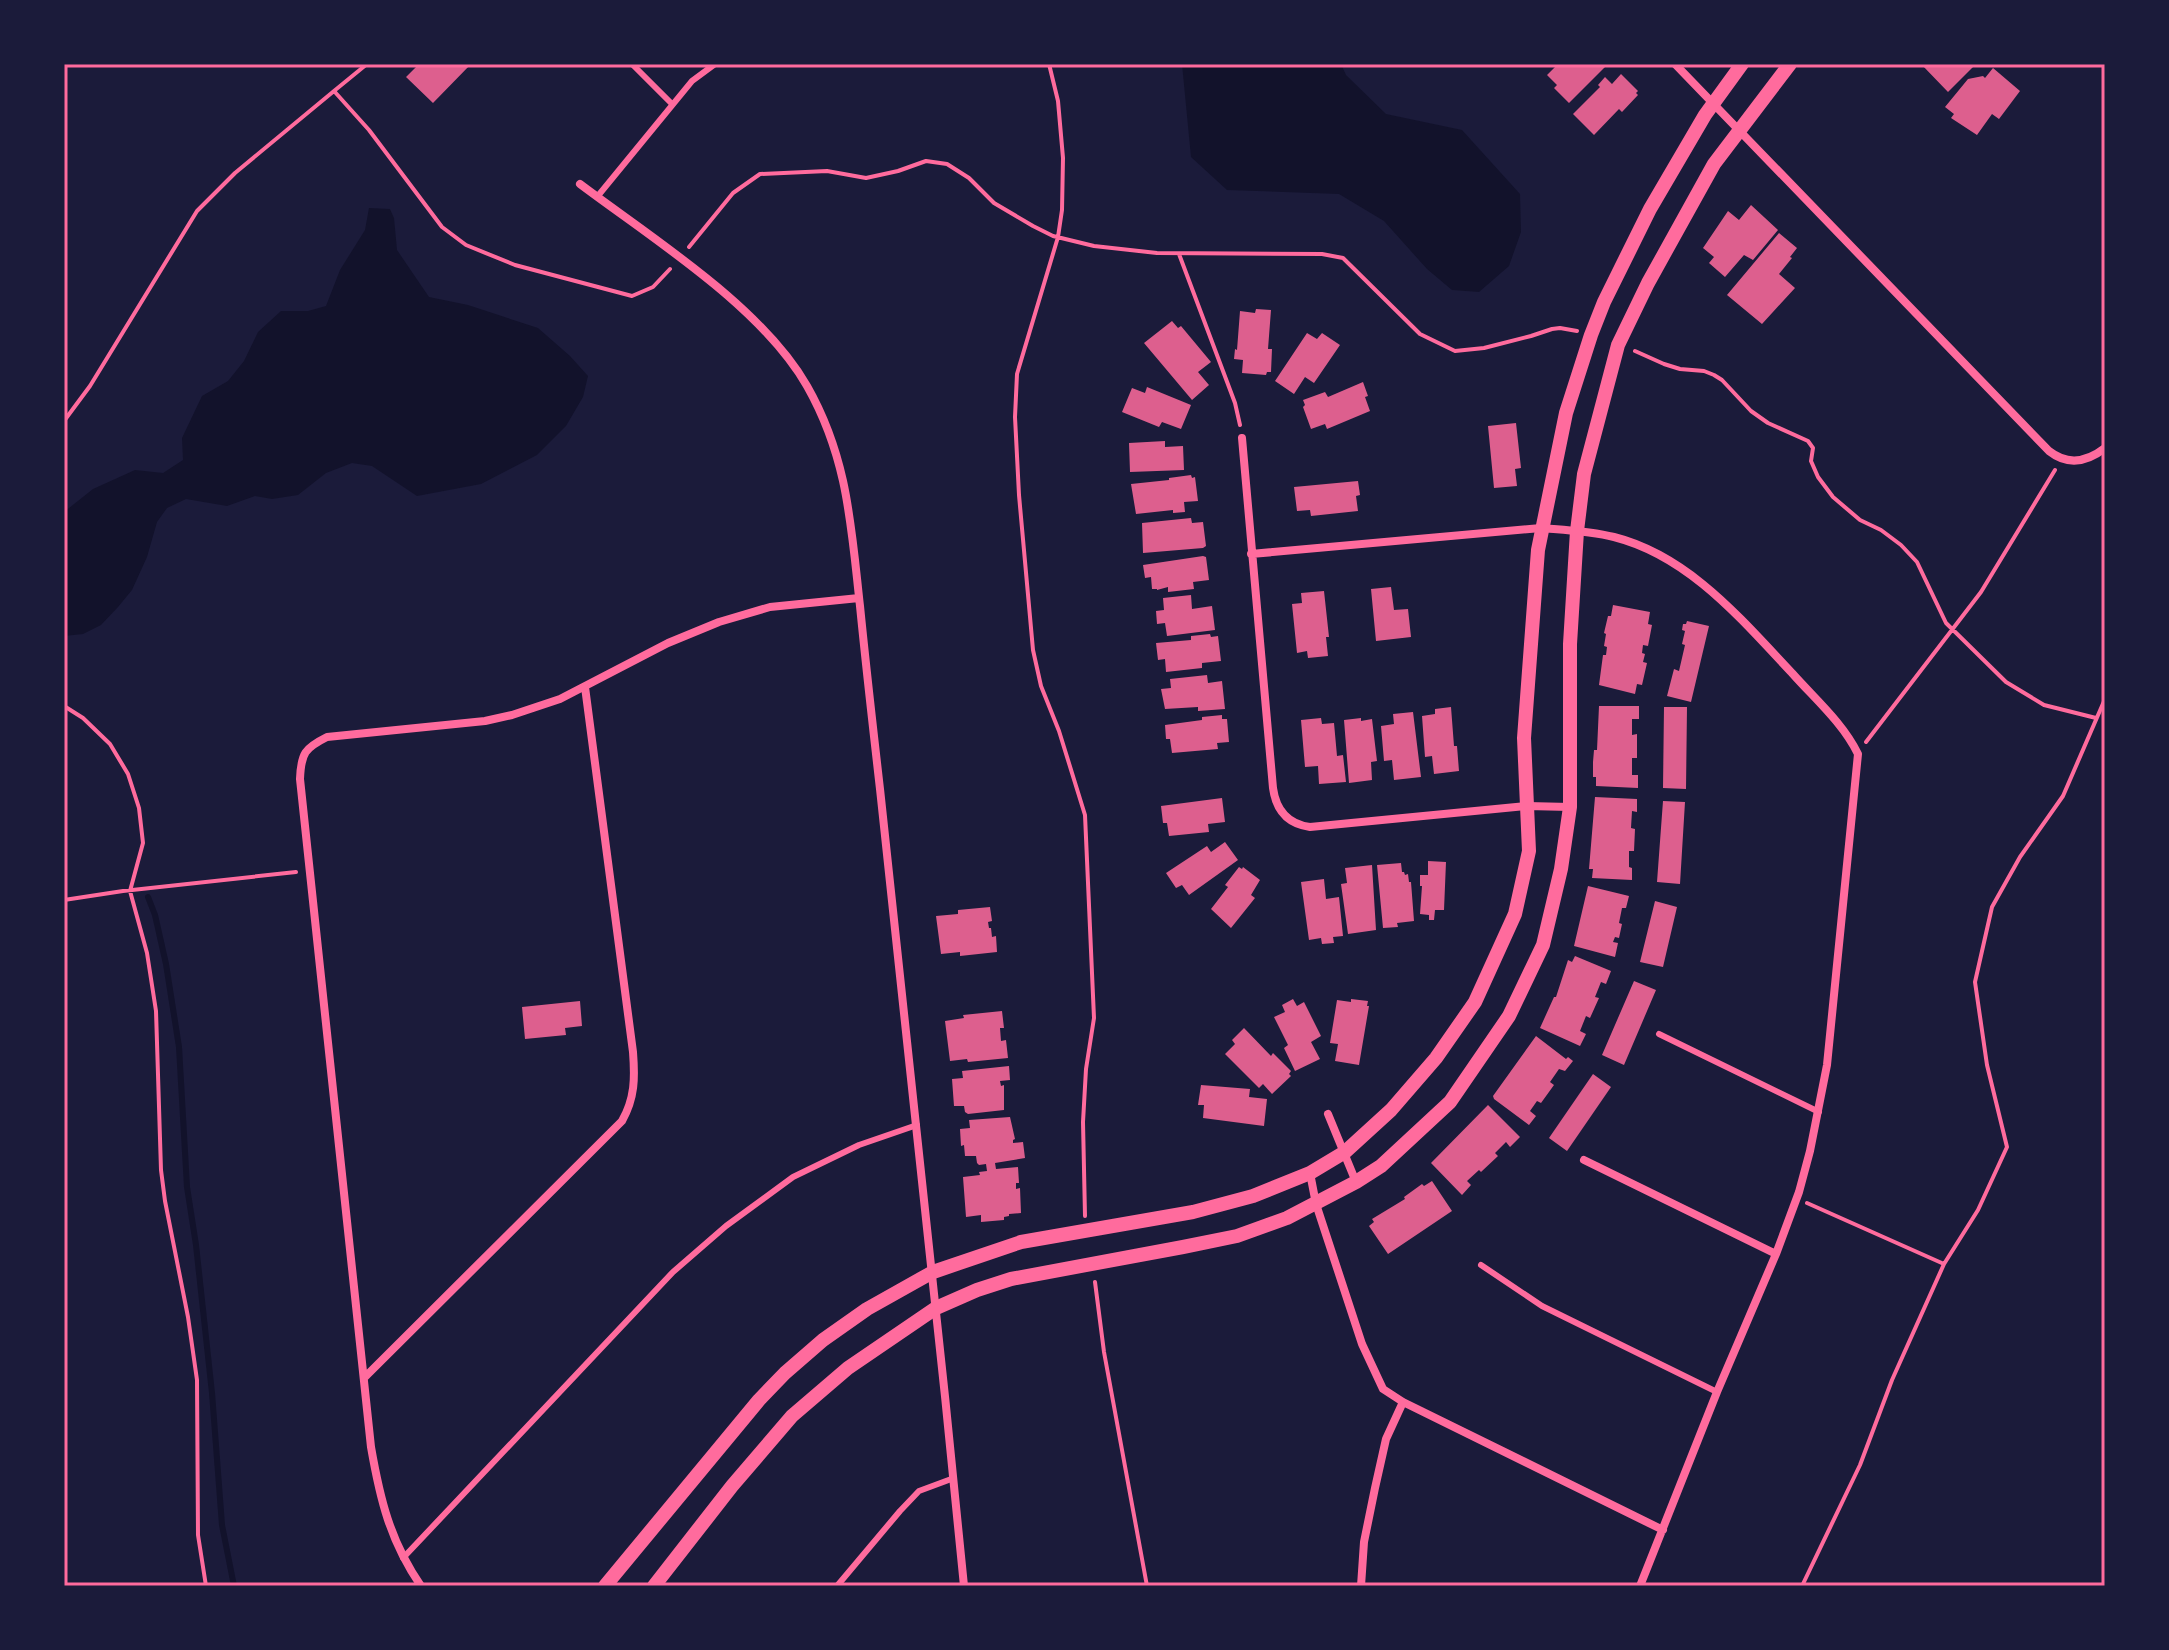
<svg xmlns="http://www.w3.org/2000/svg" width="2169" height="1650" font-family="'PT Sans',sans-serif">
<rect width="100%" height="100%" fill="#1b1b3a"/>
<path fill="#12122b" d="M1182,64H1341L1346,75L1386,114L1462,130L1520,194L1521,232L1509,266L1479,292L1452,290L1427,269L1384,221L1339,194L1227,190L1191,157Z
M369,208L390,209L394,218L397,250L429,297L468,305L538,328L570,356L588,376L583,397L566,426L537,455L481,484L417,496L372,466L352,463L326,473L298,495L272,499L255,496L227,506L186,499L167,508L157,522L147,557L132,590L118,607L101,625L83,634L64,636V512L93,489L135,470L163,473L183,460L182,438L202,396L228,381L244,361L258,332L281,311H308L326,306L340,270L365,230Z"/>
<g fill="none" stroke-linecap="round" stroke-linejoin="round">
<path stroke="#12122b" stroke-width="6" d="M148,897L155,915L166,964L179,1047L187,1187L196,1245L212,1393L222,1525L234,1586"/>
</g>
<path fill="#dd5f8e" d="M419,64H471L433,103L406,77Z
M1558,64H1608L1569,103L1554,88L1557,85L1547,75Z
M1921,64H1976L1948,92Z
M1993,68L2020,91L1999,119L1992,114L1977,135L1951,118L1954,114L1945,107L1968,79L1983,76L1985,78Z
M1621,74L1638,91L1636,93L1638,95L1622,112L1619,109L1594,135L1573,114L1600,87L1598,85L1605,77L1612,84Z
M1751,205L1778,230L1753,260L1744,255L1725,277L1709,263L1714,257L1703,248L1728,211L1739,220Z
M1779,233L1797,248L1790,257L1792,258L1779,274L1795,288L1762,324L1727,295Z
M1256,309L1271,310L1268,349H1272L1271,372H1267L1266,375L1242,373L1243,360L1234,359L1235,349L1237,350L1240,311L1255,313Z
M1172,321L1178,328L1181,326L1211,362L1198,372L1209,385L1192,400L1144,343Z
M1307,333L1317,339L1322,333L1340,345L1314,383L1305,377L1294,394L1275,381Z
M1363,382L1368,396L1365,397L1370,411L1327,429L1325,424L1311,429L1303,407L1305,405L1303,400L1325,392L1328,397Z
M1147,387L1191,405L1181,429L1162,422L1159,427L1122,412L1132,388L1145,393Z
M1516,423L1521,468L1515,469L1517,486L1494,488L1488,426Z
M1165,441V447L1183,446L1184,470L1130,472L1129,443Z
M1191,475L1192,478L1195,477L1198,501L1184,502L1185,512L1173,513V510L1136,514L1131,484L1169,480V478Z
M1358,481L1360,495L1356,496L1358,511L1311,516L1310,510L1297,511L1294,487Z
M1191,518L1192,523L1203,522L1206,546L1203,548L1143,553L1142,523Z
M1203,556L1206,557L1209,580L1193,582L1194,589L1168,592V587L1157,590V589H1152L1151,577L1145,578L1143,565Z
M1391,587L1394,610L1408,609L1411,637L1376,641L1371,589Z
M1324,591L1329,637H1326L1328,656L1308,658L1307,651L1297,653L1292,604L1302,603L1301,593Z
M1191,595L1192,609L1212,606L1215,630L1167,636L1165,623L1157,624L1156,611L1164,610L1163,598Z
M1613,605L1650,612L1648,624L1652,625L1648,646L1643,645L1642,653L1645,654L1643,662L1647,663L1642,685L1637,684L1635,694L1599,685L1603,655H1606L1607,647L1604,646L1606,634L1604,633L1608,616H1611Z
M1687,621L1709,626L1691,702L1667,696L1674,669L1679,671L1685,645L1682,644L1685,631L1682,630L1683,624H1686Z
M1210,634L1211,637L1218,636L1221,661L1202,663V668L1166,672L1165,659L1158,660L1156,643L1191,640V636Z
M1207,675L1208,683L1222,681L1225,709L1198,711V707L1165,709L1161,689L1171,688L1170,679Z
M1599,706H1639V719H1632V735L1637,734V758H1632V775H1638V788L1596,786V777H1593V762L1594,750H1597Z
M1451,707L1454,746H1457L1459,771L1434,774L1432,756L1425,757L1422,716L1435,714V709Z
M1664,707H1687L1686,789L1663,788Z
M1413,712L1421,777L1394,780L1392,760L1384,761L1381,726L1394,724L1393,714Z
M1222,715V719H1227L1229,742L1217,743L1218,749L1172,753L1170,739H1166L1165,725L1202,720V717Z
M1321,718L1322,724L1334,723L1337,756L1343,755L1346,782L1319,784L1318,766L1305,767L1301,720Z
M1361,718V721L1372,719L1377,761L1371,762L1372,780L1349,783L1344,720Z
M1595,797L1637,799V812L1632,811L1631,828L1635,829L1634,851H1629V867L1632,868V880L1592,878L1593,869H1589Z
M1222,798L1225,822L1208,824L1209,832L1169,836L1167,823H1163L1161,806Z
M1663,801L1685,802L1680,884L1657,882Z
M1225,842L1238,860L1189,895L1182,885L1176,888L1166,873L1207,846L1211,852Z
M1428,861L1446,862L1444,910H1435L1434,920H1429V915L1420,914L1422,886H1420V875H1428Z
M1401,863L1402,872H1404L1405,875L1408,874L1409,882H1411L1414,921L1397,923L1398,927L1383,928L1377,865Z
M1372,865L1376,930L1348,934L1341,884L1347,883L1345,868Z
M1239,867L1242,869L1243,867L1260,880L1251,895L1255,898L1231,928L1211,909L1228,887L1225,885Z
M1324,879L1326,899L1339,897L1343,936L1333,937L1334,943L1322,944L1321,938L1309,940L1301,882Z
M1588,886L1629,896L1626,908H1622L1619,923L1622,924L1619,938L1615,937L1613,942L1618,943L1615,957L1574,946Z
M1655,901L1677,907L1663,967L1640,962Z
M990,907L992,921L988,922L989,928H991L992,937L996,936L997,952L960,956V952L941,954L936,916L958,914V910Z
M1575,956L1611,971L1606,984L1601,982L1595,997L1599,998L1590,1018L1586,1016L1580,1031L1586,1034L1580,1046L1540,1028L1554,997H1556L1568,960L1572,962Z
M1634,981L1656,990L1624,1065L1602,1055Z
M1293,999L1297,1006L1304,1002L1321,1036L1311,1042L1320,1059L1295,1071L1284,1048L1288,1045L1274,1017L1285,1012L1282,1005Z
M1351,999L1368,1001L1367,1006H1369L1359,1065L1335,1061L1338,1044L1330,1043L1337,1000L1351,1002Z
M580,1001L582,1026L565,1028L566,1035L525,1039L522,1007Z
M1002,1011L1004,1028H1000L1001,1041L1006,1040L1008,1058L968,1062L967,1059L950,1061L945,1021L964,1018L963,1015Z
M1244,1028L1271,1056L1273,1053L1291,1071L1289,1074L1291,1076L1272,1094L1263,1084L1259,1088L1225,1054L1235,1044L1232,1040Z
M1536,1036L1566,1059L1568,1057L1573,1061L1565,1071L1559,1069L1550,1082L1554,1085L1541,1103L1537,1101L1530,1111L1536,1116L1529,1125L1494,1099L1493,1096Z
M1009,1066L1010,1080L1000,1081L1001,1086L1004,1085V1110L968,1114L965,1112L964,1106H954L952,1079L963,1078L962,1071Z
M1593,1074L1611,1087L1567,1151L1549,1138Z
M1201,1085L1250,1089L1249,1097L1267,1099L1264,1126L1203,1118L1204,1105H1198Z
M1488,1105L1520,1137L1510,1147L1506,1142L1495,1153L1498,1156L1481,1172L1479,1170L1467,1181L1471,1185L1462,1195L1431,1163Z
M1010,1117L1015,1139L1013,1140V1143L1023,1142L1025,1158L995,1163L996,1169L1018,1167L1019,1183H1016V1189L1020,1188L1021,1213L1009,1214V1216L1004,1217V1220L981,1222V1215L966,1217L963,1177L980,1175L979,1172L987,1171L986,1164L979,1165L977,1163L976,1156H965L964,1145L961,1146L960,1129L970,1128L969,1120Z
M1432,1181L1452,1211L1388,1254L1369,1226L1374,1222L1372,1219L1405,1199L1404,1197L1422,1184L1424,1186Z"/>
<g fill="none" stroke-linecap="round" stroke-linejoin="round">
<path stroke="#ff6b9d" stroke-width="4" d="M1049,64L1058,101L1063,158L1062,210L1058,237L1017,374L1015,417L1019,495L1033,650L1041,686L1059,731L1085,815L1094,1018L1086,1069L1083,1122L1085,1216
M334,91L367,64
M689,247L733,193L760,174L827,171L866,178L898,171L926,161L947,164L969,178L994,203L1033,226L1053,236L1094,246L1157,253L1322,254L1343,258L1420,334L1455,351L1484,348L1531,336L1552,329L1560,328L1577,331
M1179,254L1235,403L1240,425
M1635,351L1664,364L1680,369L1704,371L1714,375L1722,380L1751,411L1768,423L1808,441L1813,448L1811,461L1818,477L1833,497L1860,520L1881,530L1901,545L1917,562L1946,623L2006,682L2044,705L2096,718
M64,421L90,386L197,211L235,173L334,91L369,130L442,227L466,245L515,265L632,296L653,287L670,269
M64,706L83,718L110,744L128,774L139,808L143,843L130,891L147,953L156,1011L161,1170L165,1201L188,1317L197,1380L198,1535L206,1586
M1866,742L1981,592L2055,470
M64,900L123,891L296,872
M1807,1203L1944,1264
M1095,1282L1104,1352L1147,1586
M1802,1586L1860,1465L1892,1380L1944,1264L1978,1210L2007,1147L1987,1065L1975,982L1992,907L2020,857L2063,796L2105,699"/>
<path stroke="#ff6b9d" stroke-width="6" d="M632,64L672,104
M597,197L692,81L715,64
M1659,1034L1819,1112
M1481,1265L1542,1306L1717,1392
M403,1558L673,1272L726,1226L793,1177L859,1145L917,1125
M837,1586L900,1511L919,1491L954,1478"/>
<path stroke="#ff6b9d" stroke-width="8" d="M1675,64L2049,451C2068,466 2087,462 2105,448
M580,184C653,239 761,306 807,386C848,458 851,526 860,606C866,667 873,728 880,789C909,1054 938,1320 964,1586
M1242,438L1273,788C1276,810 1287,824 1310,827L1527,806L1570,807
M1251,554L1541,528C1565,530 1590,531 1614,537C1689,556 1741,619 1792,673C1815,699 1843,723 1858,754L1827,1065L1810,1151L1799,1192L1776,1254L1717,1392L1640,1586
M1328,1114L1356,1182
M1584,1160L1776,1254
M1310,1173L1316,1204L1362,1344L1383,1389L1403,1402L1663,1530
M365,1377L622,1121C635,1098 635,1078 633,1052L585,687
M421,1586C390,1541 380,1499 371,1447L300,779C301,753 305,748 327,737L485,721L512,715L560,699L668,643L719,622L770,607L859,598
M1361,1586L1364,1542L1375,1488L1386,1439L1403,1402"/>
<path stroke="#ff6b9d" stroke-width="14" d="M605,1586L759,1400L785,1373L823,1340L867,1309L933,1272L1021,1242L1193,1212L1253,1196L1310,1173L1345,1152L1391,1110L1436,1058L1475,1002L1515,914L1529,851L1524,738L1538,550L1566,413L1591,335L1604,302L1650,209L1705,115L1742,64
M654,1586L732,1486L792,1416L848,1368L936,1308L977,1290L1011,1279L1183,1247L1237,1236L1287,1218L1356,1182L1381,1166L1450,1102L1509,1016L1543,945L1561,869L1570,807V644L1577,531L1584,474L1618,345L1648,283L1714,164L1790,64"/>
</g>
<rect width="2169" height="1650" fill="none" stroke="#1b1b3a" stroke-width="132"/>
<rect x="66" y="66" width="2037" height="1518" fill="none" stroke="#ff6b9d" stroke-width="3"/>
</svg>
